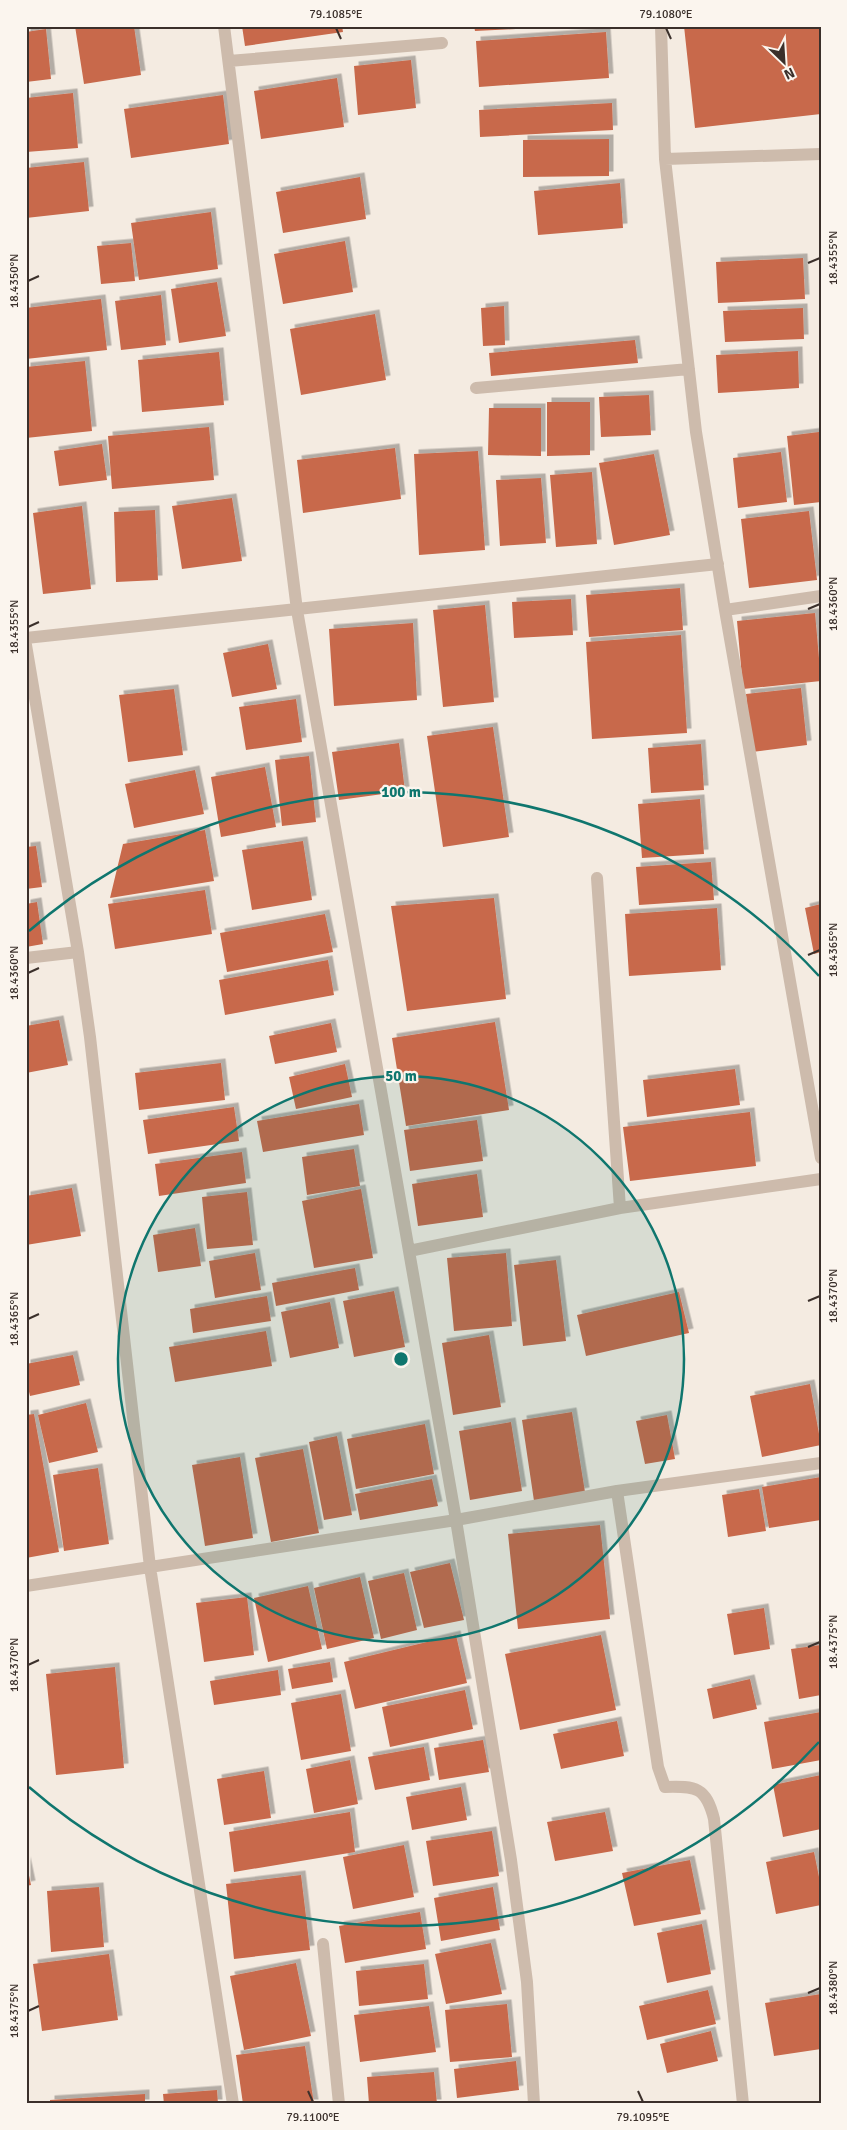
<svg xmlns="http://www.w3.org/2000/svg" width="847" height="2130" font-family="Signika,sans-serif">
<defs>
<filter id="shadow"><feDropShadow dx="4.5" dy="-4.5" stdDeviation="0" flood-color="#0004"/></filter>
</defs>
<rect width="100%" height="100%" fill="#f4ebe1"/>
<path fill="#c8694b" filter="url(#shadow)" d="M75,26H134L141,75L84,84Z
M242,26H342L343,32L245,46Z
M474,26H515L516,29L475,31Z
M684,26H821V114L695,128Z
M46,29L51,79L26,82V32Z
M606,32L609,78L479,87L476,41Z
M411,60L416,108L358,115L354,66Z
M337,78L344,127L261,139L254,91Z
M73,93L78,148L26,152V98Z
M223,95L229,144L131,158L124,109Z
M612,103L613,130L480,137L479,110Z
M609,139V176L523,177V140Z
M84,162L89,211L26,218V168Z
M360,177L366,219L283,233L276,192Z
M620,183L623,228L538,235L534,191Z
M211,212L218,269L139,280L131,223Z
M345,241L353,292L283,304L274,254Z
M131,243L135,281L101,284L97,246Z
M803,258L805,299L718,303L716,262Z
M217,282L226,336L179,343L171,289Z
M161,295L166,345L121,350L115,301Z
M101,299L107,350L26,359V308Z
M504,306L505,345L483,346L481,308Z
M803,308L804,339L725,342L723,311Z
M375,314L386,380L301,395L290,329Z
M635,340L638,363L491,376L489,353Z
M798,351L799,388L718,393L716,355Z
M219,352L224,405L142,412L138,360Z
M85,361L92,431L26,438V367Z
M649,395L651,435L601,437L599,397Z
M547,402H590V455L547,456Z
M489,408H541V456L488,455Z
M209,427L214,480L112,489L108,436Z
M819,432L821,502L794,505L787,436Z
M102,444L107,480L59,486L54,451Z
M395,448L401,499L303,513L297,460Z
M478,451L485,550L419,555L414,454Z
M781,452L787,502L738,508L733,458Z
M654,454L670,535L614,545L599,463Z
M592,472L597,544L556,547L550,475Z
M541,478L546,543L500,546L496,480Z
M232,498L242,561L182,569L172,506Z
M82,506L91,589L43,594L33,513Z
M155,510L158,580L116,582L114,512Z
M809,511L817,580L749,588L741,519Z
M680,588L683,630L589,637L586,595Z
M571,599L573,635L514,638L512,602Z
M485,605L494,702L443,707L433,610Z
M815,613L821,681L743,689L737,621Z
M413,623L417,700L334,706L329,629Z
M681,635L687,733L592,739L586,642Z
M268,644L277,689L232,697L223,653Z
M801,688L807,745L752,752L746,694Z
M174,689L183,755L128,762L119,695Z
M296,699L302,742L246,750L239,707Z
M493,727L509,837L443,847L427,736Z
M399,743L405,791L339,800L332,752Z
M701,744L704,790L651,793L648,748Z
M309,756L316,822L282,826L275,760Z
M265,767L276,827L221,837L211,777Z
M195,770L204,814L134,828L125,784Z
M700,799L704,854L642,858L638,804Z
M205,830L214,881L110,898L123,844Z
M303,841L312,900L252,910L242,850Z
M36,846L42,887L26,889V847Z
M711,862L714,900L639,905L636,867Z
M205,890L212,934L115,949L108,904Z
M494,898L506,999L407,1011L391,906Z
M37,902L43,944L26,947V904Z
M821,904V952L814,954L805,908Z
M717,908L721,970L629,976L625,914Z
M325,914L333,952L227,972L220,933Z
M328,960L334,995L225,1015L219,980Z
M59,1020L68,1065L26,1073V1026Z
M495,1022L509,1110L406,1126L392,1038Z
M331,1023L337,1052L275,1064L269,1036Z
M221,1063L225,1100L139,1110L135,1073Z
M345,1064L352,1097L296,1109L289,1077Z
M735,1069L740,1105L647,1117L643,1080Z
M359,1104L364,1135L263,1152L257,1121Z
M234,1107L239,1141L148,1154L143,1120Z
M750,1112L756,1166L630,1181L623,1127Z
M477,1120L483,1161L410,1171L404,1130Z
M354,1149L360,1186L307,1195L302,1157Z
M242,1152L246,1183L159,1196L155,1164Z
M477,1174L483,1217L418,1226L412,1184Z
M72,1188L81,1236L26,1245V1196Z
M361,1189L373,1258L314,1268L302,1201Z
M247,1192L253,1245L207,1249L202,1197Z
M195,1228L201,1266L158,1272L153,1235Z
M255,1253L261,1290L215,1298L209,1261Z
M506,1253L512,1326L454,1331L447,1258Z
M556,1260L566,1341L523,1346L514,1265Z
M355,1268L359,1290L276,1306L272,1283Z
M394,1291L405,1347L354,1357L343,1301Z
M679,1292L689,1333L586,1356L577,1315Z
M267,1296L271,1321L193,1333L190,1309Z
M330,1302L339,1348L290,1358L281,1312Z
M266,1331L272,1366L175,1382L169,1347Z
M489,1335L501,1407L453,1415L442,1343Z
M73,1355L80,1385L30,1396L26,1379V1364Z
M810,1384L821,1445L762,1457L750,1396Z
M86,1403L98,1452L49,1463L38,1415Z
M572,1412L585,1492L534,1501L522,1420Z
M34,1414L59,1552L26,1558V1415Z
M667,1415L675,1459L645,1464L636,1421Z
M511,1422L522,1491L470,1500L459,1431Z
M425,1424L434,1474L356,1489L347,1439Z
M337,1436L352,1515L324,1520L309,1442Z
M303,1449L319,1533L271,1542L255,1458Z
M240,1457L253,1538L205,1546L192,1465Z
M98,1468L109,1544L64,1551L53,1475Z
M821,1477V1520L769,1528L762,1487Z
M432,1479L438,1506L360,1520L355,1494Z
M759,1489L766,1531L728,1537L722,1495Z
M600,1525L610,1619L518,1629L508,1534Z
M450,1563L464,1620L424,1628L410,1572Z
M404,1573L417,1630L381,1639L368,1581Z
M360,1577L374,1638L327,1649L314,1588Z
M308,1586L322,1649L268,1662L254,1598Z
M247,1597L254,1655L204,1662L196,1603Z
M764,1608L770,1649L734,1655L727,1614Z
M456,1635L467,1683L355,1709L344,1662Z
M601,1635L616,1710L520,1730L505,1654Z
M821,1645V1695L799,1699L791,1649Z
M330,1662L333,1682L292,1689L288,1669Z
M115,1667L124,1768L56,1775L46,1674Z
M278,1670L281,1695L214,1705L210,1681Z
M750,1679L757,1709L713,1719L707,1689Z
M465,1690L473,1729L390,1747L382,1707Z
M341,1694L351,1751L301,1760L291,1703Z
M821,1712V1760L772,1769L764,1722Z
M617,1721L624,1756L561,1769L553,1734Z
M483,1740L489,1772L439,1780L434,1748Z
M424,1747L430,1780L375,1790L368,1757Z
M350,1760L358,1804L314,1813L306,1769Z
M264,1771L271,1818L224,1825L217,1779Z
M821,1775V1829L783,1837L773,1785Z
M461,1787L467,1820L412,1830L406,1797Z
M350,1812L355,1852L234,1872L229,1832Z
M605,1812L613,1851L555,1861L547,1822Z
M492,1831L499,1876L433,1886L426,1841Z
M404,1845L414,1897L353,1909L343,1857Z
M814,1852L821,1887V1905L776,1914L766,1862Z
M690,1860L701,1914L634,1926L622,1873Z
M26,1861L31,1885L26,1886Z
M301,1875L310,1950L234,1959L226,1884Z
M99,1887L104,1947L51,1952L47,1891Z
M493,1887L500,1930L441,1941L434,1898Z
M420,1912L426,1949L345,1963L339,1926Z
M702,1924L711,1974L667,1983L657,1933Z
M491,1943L502,1994L446,2004L435,1954Z
M109,1954L118,2020L42,2031L33,1964Z
M296,1963L311,2036L244,2050L230,1976Z
M424,1964L428,1999L359,2006L356,1971Z
M708,1990L716,2024L647,2040L639,2006Z
M821,1994V2049L774,2056L765,2003Z
M507,2004L512,2057L450,2062L445,2010Z
M429,2006L436,2052L360,2062L354,2015Z
M711,2031L718,2061L667,2073L660,2044Z
M305,2046L314,2104H243L236,2055Z
M516,2061L519,2090L457,2098L454,2069Z
M434,2072L437,2104H369L367,2077Z
M217,2090L218,2104H164L163,2094Z
M145,2094V2104H50V2100Z"/>
<g fill="none" stroke-linecap="round" stroke-linejoin="round">
<path stroke="#cdbbac" stroke-width="12" d="M224,26L297,610L456,1520L511,1860L527,1982L534,2104
M661,26L665,159L696,432L725,610L821,1158
M229,61L442,43
M665,159L821,154
M476,388L689,369
M725,610L821,596
M26,638L718,564
M26,645L78,952L90,1037L150,1567L233,2104
M597,878L620,1208
M26,958L78,952
M409,1251L620,1208L821,1179
M617,1491L658,1767L665,1787C696,1786 706,1787 714,1819L743,2104
M26,1586L456,1520L617,1491L821,1463
M323,1944L339,2104"/>
</g>
<path fill="none" stroke="#3b302b" stroke-width="2" d="M336,28L341,39M666,28L671,39M808,263L820,258M28,281L39,276M808,609L820,604M28,627L39,622M808,955L820,950M28,973L39,968M808,1301L820,1296M28,1319L39,1314M808,1647L820,1642M28,1665L39,1660M808,1993L820,1988M28,2011L39,2006M308,2091L313,2102M638,2091L643,2102"/>
<circle cx="401" cy="1359" r="283" fill="#0f766e" fill-opacity=".12"/>
<g fill="none" stroke="#0f766e" stroke-width="2.5">
<circle cx="401" cy="1359" r="283"/>
<path d="M819 1742A567 567 0 0 1 29 1787M29 931A567 567 0 0 1 819 976"/>
</g>
<circle cx="401" cy="1359" r="8" fill="#0f766e" stroke="#fbf5ee" stroke-width="2.5"/>
<g font-size="15" text-anchor="middle" font-weight="bold" fill="#0f766e" stroke="#fbf5ee" stroke-width="4.5" stroke-linejoin="round" paint-order="stroke">
<text x="401" y="797">100 m</text>
<text x="401" y="1081">50 m</text>
</g>
<rect width="847" height="2130" fill="none" stroke="#fbf5ee" stroke-width="55"/>
<g transform="translate(784 62) rotate(155)" stroke="#fbf5ee" stroke-width="4" paint-order="stroke">
<path d="M0-4L9 19L0 12L-9 19Z" fill="#3b302b"/>
<text y="-8" font-size="14" font-weight="bold" text-anchor="middle" fill="#3b302b">N</text>
</g>
<rect x="28" y="28" width="792" height="2074" fill="none" stroke="#3b302b" stroke-width="2"/>
<g font-size="12" text-anchor="middle" fill="#3b302b">
<text x="336" y="18">79.1085°E</text>
<text x="666" y="18">79.1080°E</text>
<text transform="translate(833 258) rotate(-90)" y="4">18.4355°N</text>
<text transform="translate(14 281) rotate(-90)" y="4">18.4350°N</text>
<text transform="translate(833 604) rotate(-90)" y="4">18.4360°N</text>
<text transform="translate(14 627) rotate(-90)" y="4">18.4355°N</text>
<text transform="translate(833 950) rotate(-90)" y="4">18.4365°N</text>
<text transform="translate(14 973) rotate(-90)" y="4">18.4360°N</text>
<text transform="translate(833 1296) rotate(-90)" y="4">18.4370°N</text>
<text transform="translate(14 1319) rotate(-90)" y="4">18.4365°N</text>
<text transform="translate(833 1642) rotate(-90)" y="4">18.4375°N</text>
<text transform="translate(14 1665) rotate(-90)" y="4">18.4370°N</text>
<text transform="translate(833 1988) rotate(-90)" y="4">18.4380°N</text>
<text transform="translate(14 2011) rotate(-90)" y="4">18.4375°N</text>
<text x="313" y="2121">79.1100°E</text>
<text x="643" y="2121">79.1095°E</text>
</g>
</svg>
